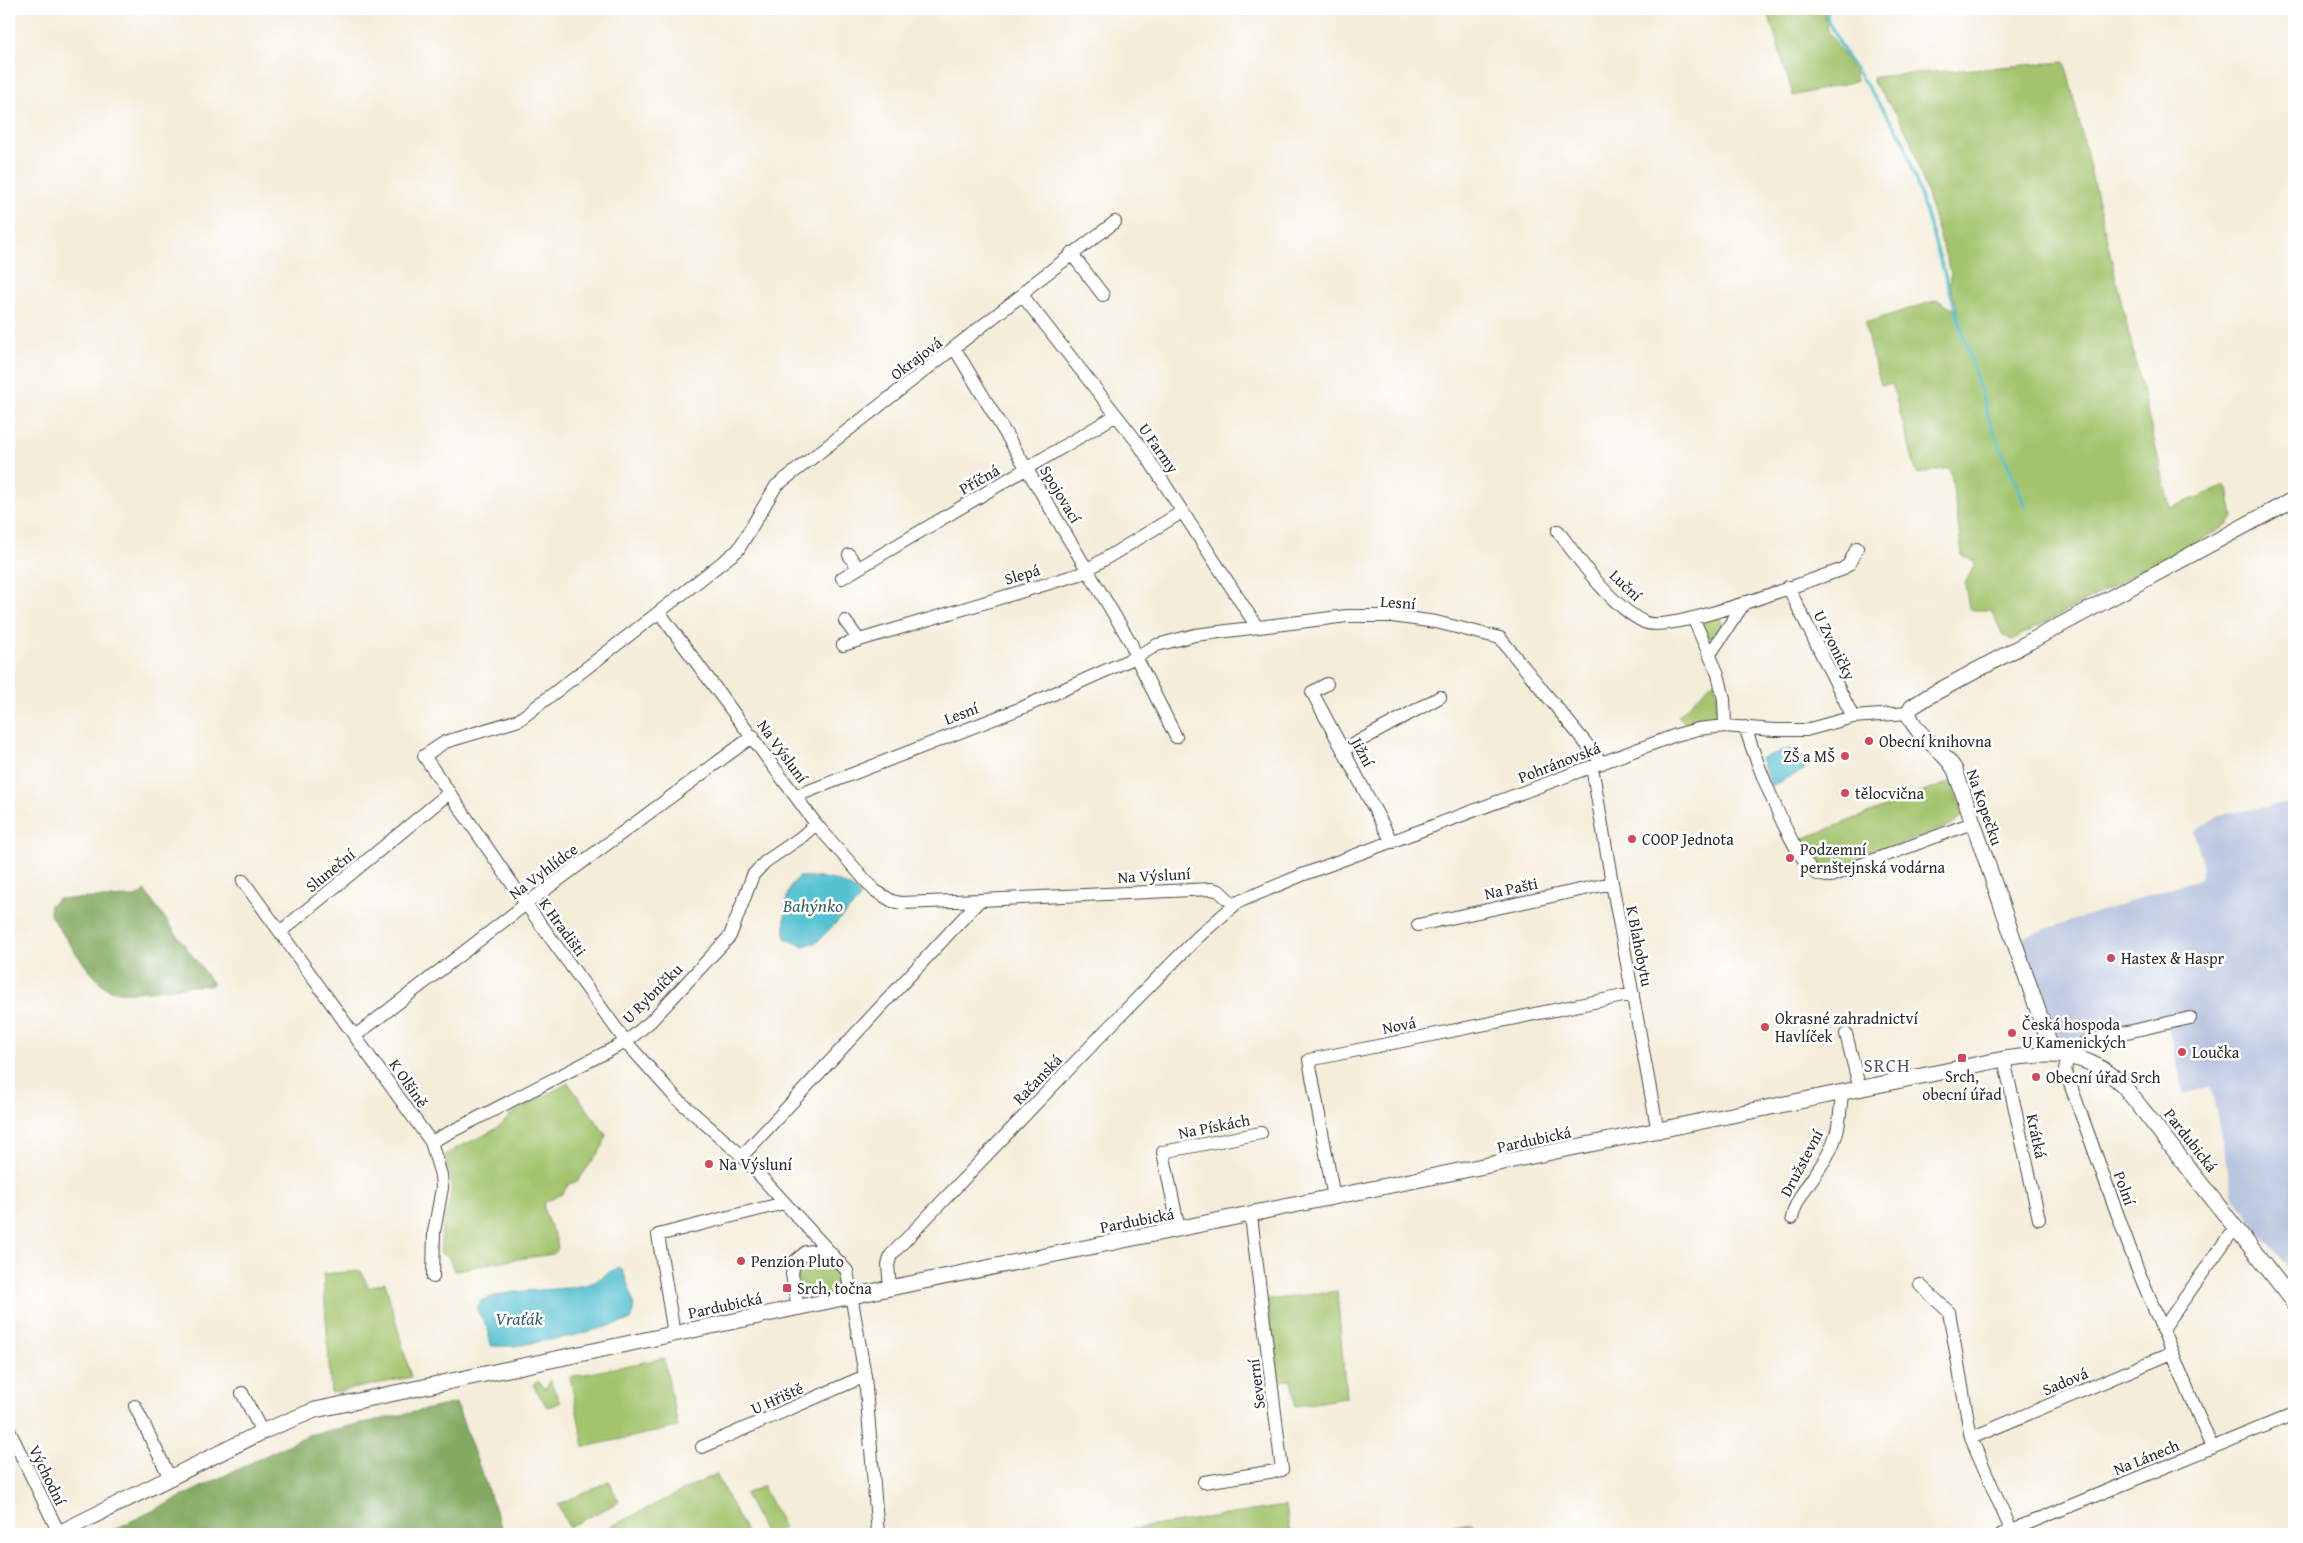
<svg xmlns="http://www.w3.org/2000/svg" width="2303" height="1543" font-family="'Gentium Book Plus',serif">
<rect width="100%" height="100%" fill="#fff"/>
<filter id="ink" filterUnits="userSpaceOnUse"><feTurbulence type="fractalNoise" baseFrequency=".02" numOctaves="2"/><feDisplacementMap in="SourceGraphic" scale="10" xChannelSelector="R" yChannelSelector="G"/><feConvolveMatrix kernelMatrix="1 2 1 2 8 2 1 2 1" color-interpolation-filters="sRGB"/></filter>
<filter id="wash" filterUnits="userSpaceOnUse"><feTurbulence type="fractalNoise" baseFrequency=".0096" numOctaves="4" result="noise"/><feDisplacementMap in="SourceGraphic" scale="20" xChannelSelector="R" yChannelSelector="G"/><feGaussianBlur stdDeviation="1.12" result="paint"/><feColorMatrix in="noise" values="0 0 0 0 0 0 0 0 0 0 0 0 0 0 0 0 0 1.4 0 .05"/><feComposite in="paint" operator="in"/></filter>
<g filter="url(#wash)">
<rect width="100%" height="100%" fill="#f4edd9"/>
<path fill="#b8c5de" d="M2289,803L2290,809L2294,808V1277L2233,1197L2211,1086L2184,1094L2166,1018L2060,1042L2019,938L2201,878L2204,868L2194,832L2219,815Z"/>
<path fill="#a3c46d" stroke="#67784c" d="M1767,9H1824L1828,31L1855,73L1856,81L1793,96Z
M2065,62L2170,508L2226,486L2228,488L2233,517L2228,525L2012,640L2003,635L1991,610H1973L1969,608L1965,584L1975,563L1962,555L1951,472L1948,468L1917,474L1892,384L1881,385L1870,348L1865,323L1937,300L1958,312L1949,282L1951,273L1910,139L1896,113L1872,81L1873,78L1883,76Z
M1715,616L1720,617L1723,625L1716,635L1708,637L1701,623L1705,618Z
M1714,681L1717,692V716L1712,721L1687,725L1678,716Z
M1952,781L1963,815L1951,825L1830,871L1816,868L1797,841Z
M568,1083L606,1135L603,1146L578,1181L569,1184L562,1194L544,1203C542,1216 557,1233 558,1249L553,1254L497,1262L454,1271L448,1256L440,1253L442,1230L451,1194V1182L444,1156C463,1141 496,1136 510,1115Z
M823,1255C834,1262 847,1278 842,1291L810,1299C800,1292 793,1273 801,1263C807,1256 815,1256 823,1255Z
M361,1271L369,1288L385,1282L411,1377L331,1393L323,1274Z
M1337,1291L1346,1398L1295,1406L1292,1380L1277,1381L1267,1300Z
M664,1358L678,1427L584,1447L570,1377Z
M550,1380L560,1403L547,1407L533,1385L538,1381L545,1389Z
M716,1474L747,1534H596Z
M609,1481L619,1502L569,1527L558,1505Z
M763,1486L784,1528L771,1534H765L745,1494Z
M1285,1506L1290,1534H1101Z
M1472,1523L1476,1528L1477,1534H1408Z"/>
<path fill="#82aa60" stroke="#566a46" d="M145,891L213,984L210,986C185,983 129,998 110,990C94,983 61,931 50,915V905L58,899L135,897L143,894Z
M456,1403L504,1534H105L308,1435Z"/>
<path fill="#55c1d0" stroke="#40767e" d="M1796,747L1806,769L1771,786L1761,758Z
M799,877C824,877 840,878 860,894L859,900L817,942L803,946L785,938C785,918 782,890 799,877Z
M619,1268L623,1271C628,1286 638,1305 631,1320L572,1336L514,1346H492L489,1342V1332L477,1309L479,1302C514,1286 553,1293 589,1284C600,1281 607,1271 619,1268Z"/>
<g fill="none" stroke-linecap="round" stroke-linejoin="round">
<path stroke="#55c1d0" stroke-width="3" d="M1827,9L1828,21L1846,55L1903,139L1991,425L2026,507"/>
</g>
</g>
<g filter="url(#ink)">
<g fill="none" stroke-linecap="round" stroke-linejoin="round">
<g stroke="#494845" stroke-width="14">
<path id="minor" d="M1071,253L1103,295
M1022,295L1138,443L1257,627
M955,349L1131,643L1136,657L1157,645L1195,635L1347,616H1392L1436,622L1500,638L1602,763
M1558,531C1580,561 1610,605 1644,622C1669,635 1808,580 1841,570L1849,564L1857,548
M849,555L858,568
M842,578L1115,416
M1788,587L1853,717
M659,612L816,824L874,890L892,901L901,903L980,900
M1693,618L1718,674L1724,699L1725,726
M845,621L859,640
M843,645L1080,574L1182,512
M1710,654L1745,602
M1327,684L1312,692L1392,842
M1745,727C1755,758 1791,856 1816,873C1821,876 1826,876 1831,876L1972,823
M1343,750L1440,697
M1592,767L1612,883L1658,1132
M796,796L1024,707L1136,657L1176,737
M243,881L280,932L449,793
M1418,925L1612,883
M280,932L431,1142L441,1175L442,1188L434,1232L433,1277
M2190,1018L2087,1041L2068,1056L2065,1070L2137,1268L2212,1448
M1846,1034L1860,1090
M355,1036L526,904L753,736
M2004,1059L2039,1219
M431,1142L626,1042L651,1021L730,936L753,875L765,862L800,838L816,824
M742,1156L676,1098L626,1042L526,904L424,756L445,742L519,720L659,612L738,550L776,486L1022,295L1029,287L1115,222
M1334,1198L1309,1060L1633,994
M1792,1218C1798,1190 1823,1170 1833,1144C1840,1128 1840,1110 1842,1094
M1179,1230L1163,1152L1261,1133
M1920,1285L1949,1312L1971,1438L2011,1530
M890,1288L888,1265L891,1255L1110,1026L1199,936L1238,902L1302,875L1676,735L1698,729L1725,726L1774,730H1806L1853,717L1908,713
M798,1308L792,1274L794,1262L806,1252L827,1249
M2162,1330L2229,1236L2238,1228
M674,1334L658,1235L784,1203
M242,1393L262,1432
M135,1406L170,1478
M9,1430L59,1533
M1971,1438L2172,1353
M702,1447L865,1376
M1204,1482L1282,1470L1251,1216
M878,1534L865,1376L847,1271L742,1156L980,900L1212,889L1219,891L1234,905
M2002,1534L2294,1414"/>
</g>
<g stroke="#494845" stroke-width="17">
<path id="tertiary" d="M2053,1054L1955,770C1942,747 1917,738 1908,713L1912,707L1929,696L2294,499
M57,1534L266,1430L315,1410L890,1288L2004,1059C2050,1052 2086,1050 2123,1085L2294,1302"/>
</g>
<use href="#minor" stroke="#fff" stroke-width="12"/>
<use href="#tertiary" stroke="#fff" stroke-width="15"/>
</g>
</g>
<g fill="#d1495b" stroke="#fff" stroke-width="2">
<circle cx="1869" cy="741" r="5"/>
<circle cx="1845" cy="756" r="5"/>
<circle cx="1845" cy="793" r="5"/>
<circle cx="1632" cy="839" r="5"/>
<circle cx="1790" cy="858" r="5"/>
<circle cx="2111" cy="958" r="5"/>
<circle cx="1765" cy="1027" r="5"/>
<circle cx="2012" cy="1033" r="5"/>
<circle cx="2182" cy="1052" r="5"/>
<rect x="1957" y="1053" width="10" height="10" rx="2.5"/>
<circle cx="2036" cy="1077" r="5"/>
<circle cx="709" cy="1164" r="5"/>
<circle cx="741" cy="1261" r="5"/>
<rect x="782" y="1283" width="10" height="10" rx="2.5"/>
</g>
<g text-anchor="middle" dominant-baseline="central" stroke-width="5" stroke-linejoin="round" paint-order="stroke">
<g font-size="16" fill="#2b2b2b" stroke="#fff">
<text transform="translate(916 358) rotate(-37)">Okrajová</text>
<text transform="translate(1159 448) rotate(55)">U Farmy</text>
<text transform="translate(979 479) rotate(-30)">Příčná</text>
<text transform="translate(1061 494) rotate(59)">Spojovací</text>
<text transform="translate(1022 574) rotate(-17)">Slepá</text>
<text transform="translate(1626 585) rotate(44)">Luční</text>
<text transform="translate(1398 602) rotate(4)">Lesní</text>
<text transform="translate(1835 645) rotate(64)">U Zvoničky</text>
<text transform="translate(961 713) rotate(-21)">Lesní</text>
<text transform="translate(783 751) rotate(54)">Na Výsluní</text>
<text transform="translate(1363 752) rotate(62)">Jižní</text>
<text transform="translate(1559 762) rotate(-21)">Pohránovská</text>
<text transform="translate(1985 807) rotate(71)">Na Kopečku</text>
<text transform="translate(330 870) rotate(-39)">Sluneční</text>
<text transform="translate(543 871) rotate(-37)">Na Vyhlídce</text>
<text transform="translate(1154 875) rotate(-3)">Na Výsluní</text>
<text transform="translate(1511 888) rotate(-12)">Na Pašti</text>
<text transform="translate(563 927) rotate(54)">K Hradišti</text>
<text transform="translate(1640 946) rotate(79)">K Blahobytu</text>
<text transform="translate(652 993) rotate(-45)">U Rybníčku</text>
<text transform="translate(1399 1025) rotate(-11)">Nová</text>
<text transform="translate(1037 1079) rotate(-46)">Račanská</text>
<text transform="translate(409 1083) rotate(55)">K Olšině</text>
<text transform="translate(1214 1126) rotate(-11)">Na Pískách</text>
<text transform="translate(2037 1136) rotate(78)">Krátká</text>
<text transform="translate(1534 1139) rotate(-12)">Pardubická</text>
<text transform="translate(2191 1140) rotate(52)">Pardubická</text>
<text transform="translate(1801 1163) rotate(-62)">Družstevní</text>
<text transform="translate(2125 1188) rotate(70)">Polní</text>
<text transform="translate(1137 1220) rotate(-11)">Pardubická</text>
<text transform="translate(725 1305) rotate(-12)">Pardubická</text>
<text transform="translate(2065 1381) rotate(-23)">Sadová</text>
<text transform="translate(1256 1384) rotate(-97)">Severní</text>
<text transform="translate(777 1398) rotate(-24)">U Hřiště</text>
<text transform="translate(2146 1457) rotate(-22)">Na Lánech</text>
<text transform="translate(48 1475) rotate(64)">Východní</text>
</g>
<g font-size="16" fill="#2b2b2b" stroke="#fff" text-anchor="start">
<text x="1879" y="741">Obecní knihovna</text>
<text x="1835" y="756" text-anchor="end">ZŠ a MŠ</text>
<text x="1855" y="793">tělocvična</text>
<text x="1642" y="839">COOP Jednota</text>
<text x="1800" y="849">Podzemní<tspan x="1800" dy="18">pernštejnská vodárna</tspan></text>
<text x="2121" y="958">Hastex &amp; Haspr</text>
<text x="1775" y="1018">Okrasné zahradnictví<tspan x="1775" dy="18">Havlíček</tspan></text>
<text x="2022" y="1024">Česká hospoda<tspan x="2022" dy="18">U Kamenických</tspan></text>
<text x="2192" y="1052">Loučka</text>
<text x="1962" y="1076" text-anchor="middle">Srch,<tspan x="1962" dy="18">obecní úřad</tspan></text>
<text x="2046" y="1077">Obecní úřad Srch</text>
<text x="719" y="1164">Na Výsluní</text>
<text x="751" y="1261">Penzion Pluto</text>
<text x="797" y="1288">Srch, točna</text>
</g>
<g font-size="18" font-style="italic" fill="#3a6065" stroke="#fff">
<text x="813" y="905">Bahýnko</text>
<text x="519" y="1318">Vraťák</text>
</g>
<g font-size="19" letter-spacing="1" fill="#595567" stroke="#fff">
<text x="1887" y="1065">SRCH</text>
</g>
</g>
<rect width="2303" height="1543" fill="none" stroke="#fff" stroke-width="30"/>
</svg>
